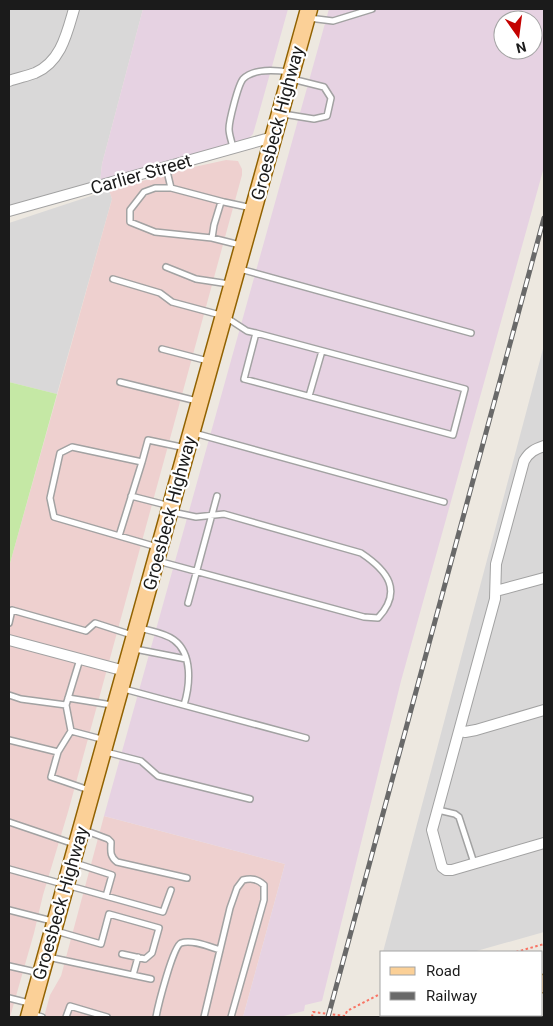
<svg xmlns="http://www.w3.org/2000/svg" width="553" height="1026" font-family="Roboto,sans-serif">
<rect width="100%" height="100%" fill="#ede8e0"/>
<path fill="#d9d8d8" d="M9,9H143L102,164L100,182L9,207Z
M109,190L112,199L57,394L9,382V223Z
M544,345V932L473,952H383Z"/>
<path fill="#eed0cf" d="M226,160L238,161L242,169V175L68,812L43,895L34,933L10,1017H9V567L112,199L109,190L194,167Z
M104,816L285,864L243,1017H44L50,995L61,976Z"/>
<path fill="#e6d2e2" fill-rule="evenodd" d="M143,9H288L257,120L253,134L249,138L100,182L102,164Z
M329,9H544V167L401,681L322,1001L305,1005L304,1011L280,1017H243L285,864L104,816ZM503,20H533V50H503Z"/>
<path fill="#c5e8a5" d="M9,382L57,394L9,567Z"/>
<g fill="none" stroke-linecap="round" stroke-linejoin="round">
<g stroke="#a2a2a2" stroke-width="8">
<path id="lane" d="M309,18L333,21L372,9
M283,114L314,119L327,116L331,98L324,87L292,79
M233,148C232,142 229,135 229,129C229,121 238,85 243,79C254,68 275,70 289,72
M166,167L171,188
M212,238L214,225L221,202
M240,245L212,238L155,232L130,222V210L144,192L155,188H171L224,202L252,208
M166,267L196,279L229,284
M240,269L471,333
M113,279L160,293L172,302L224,316L247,331L256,333L465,389L453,435L244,379L256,333
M162,349L208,361
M120,382L197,401
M309,396L322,351
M194,433L444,502
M131,496L170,506
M119,536L142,462
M157,547L54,517L50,498L60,453L72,447L142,462L148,440L186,448
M158,561L364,617L378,618C403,591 388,571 361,553L224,514L196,517L172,512
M188,603L217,496
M9,623L12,610L86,631L95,623L132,635
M140,628C150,631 165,633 174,640C193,654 190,685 184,705
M135,649L186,659
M124,689L306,738
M9,695L21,699L66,705
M68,698L112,705
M71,731L105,740
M9,740L58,752L51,777L89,790
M58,752L71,731L66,705L80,659
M106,752L141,761L158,776L250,799
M438,810L455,814L459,817L474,863
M9,822L74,844
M84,830L108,839L111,842C111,850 109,856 117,862L187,878
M75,863L112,875L106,896
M9,869L163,912L171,890
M9,910L52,921
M56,931L101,944L109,914L159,928L152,953L145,959L122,954
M48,957L151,979
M9,966L40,973
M133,975L138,957
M9,998L29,1003
M32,1014L42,1017
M66,1017L70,1006L107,1017
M156,1017C158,1006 173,946 181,943C192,939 210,947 220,950
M204,1017L230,908L237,888L243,880C252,878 257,879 264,885V900L231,1017"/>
</g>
<g stroke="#a2a2a2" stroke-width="12">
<path id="street" d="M9,81C17,78 27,76 35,73C61,62 67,33 74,9
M9,211L273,137
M544,446C535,449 529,452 524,461L496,564L495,599L432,830L442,867L446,870H452L544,843
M496,591L544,578
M9,640L125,671
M460,730L465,732L476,730L544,710"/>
</g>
<g stroke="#916201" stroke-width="19">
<path id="primary" d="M542,984L544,983
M29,1017L309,9
M427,1017L436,1015"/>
</g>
<path stroke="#f87565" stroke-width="2" stroke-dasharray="2.5 2.5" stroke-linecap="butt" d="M516,952L544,944
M312,1017L313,1012L345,1016L347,1011L382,993"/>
<use href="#lane" stroke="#fff" stroke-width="5"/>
<use href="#street" stroke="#fff" stroke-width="10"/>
<use href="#primary" stroke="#fbd097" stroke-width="16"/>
<g stroke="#696969" stroke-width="5">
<path id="rail" d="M328,1017L544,218"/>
</g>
<use href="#rail" stroke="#fff" stroke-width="3" stroke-dasharray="9" stroke-linecap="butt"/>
</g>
<g text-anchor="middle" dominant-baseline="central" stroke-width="4.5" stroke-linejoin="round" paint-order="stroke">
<g font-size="18" fill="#1b1b1b" stroke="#fff">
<text transform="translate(277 123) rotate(-75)">Groesbeck Highway</text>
<text transform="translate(141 174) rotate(-16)">Carlier Street</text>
<text transform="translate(169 513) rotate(-75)">Groesbeck Highway</text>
<text transform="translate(60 903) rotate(-74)">Groesbeck Highway</text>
</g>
</g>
<rect width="553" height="1026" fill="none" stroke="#1b1b1b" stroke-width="20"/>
<rect x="380" y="951" width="162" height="65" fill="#ffffff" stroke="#a4a4a4"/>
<rect x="390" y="967" width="25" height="8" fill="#fbd097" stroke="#a4a4a4"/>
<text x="426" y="976" font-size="15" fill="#1b1b1b">Road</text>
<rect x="390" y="992" width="25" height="8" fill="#696969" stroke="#a4a4a4"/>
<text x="426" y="1001" font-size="15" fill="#1b1b1b">Railway</text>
<g transform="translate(518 35) rotate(166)"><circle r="24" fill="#ffffff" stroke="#a4a4a4"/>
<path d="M0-4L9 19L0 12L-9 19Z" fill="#c40201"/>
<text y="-8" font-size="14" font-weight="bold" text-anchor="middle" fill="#1b1b1b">N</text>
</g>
</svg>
